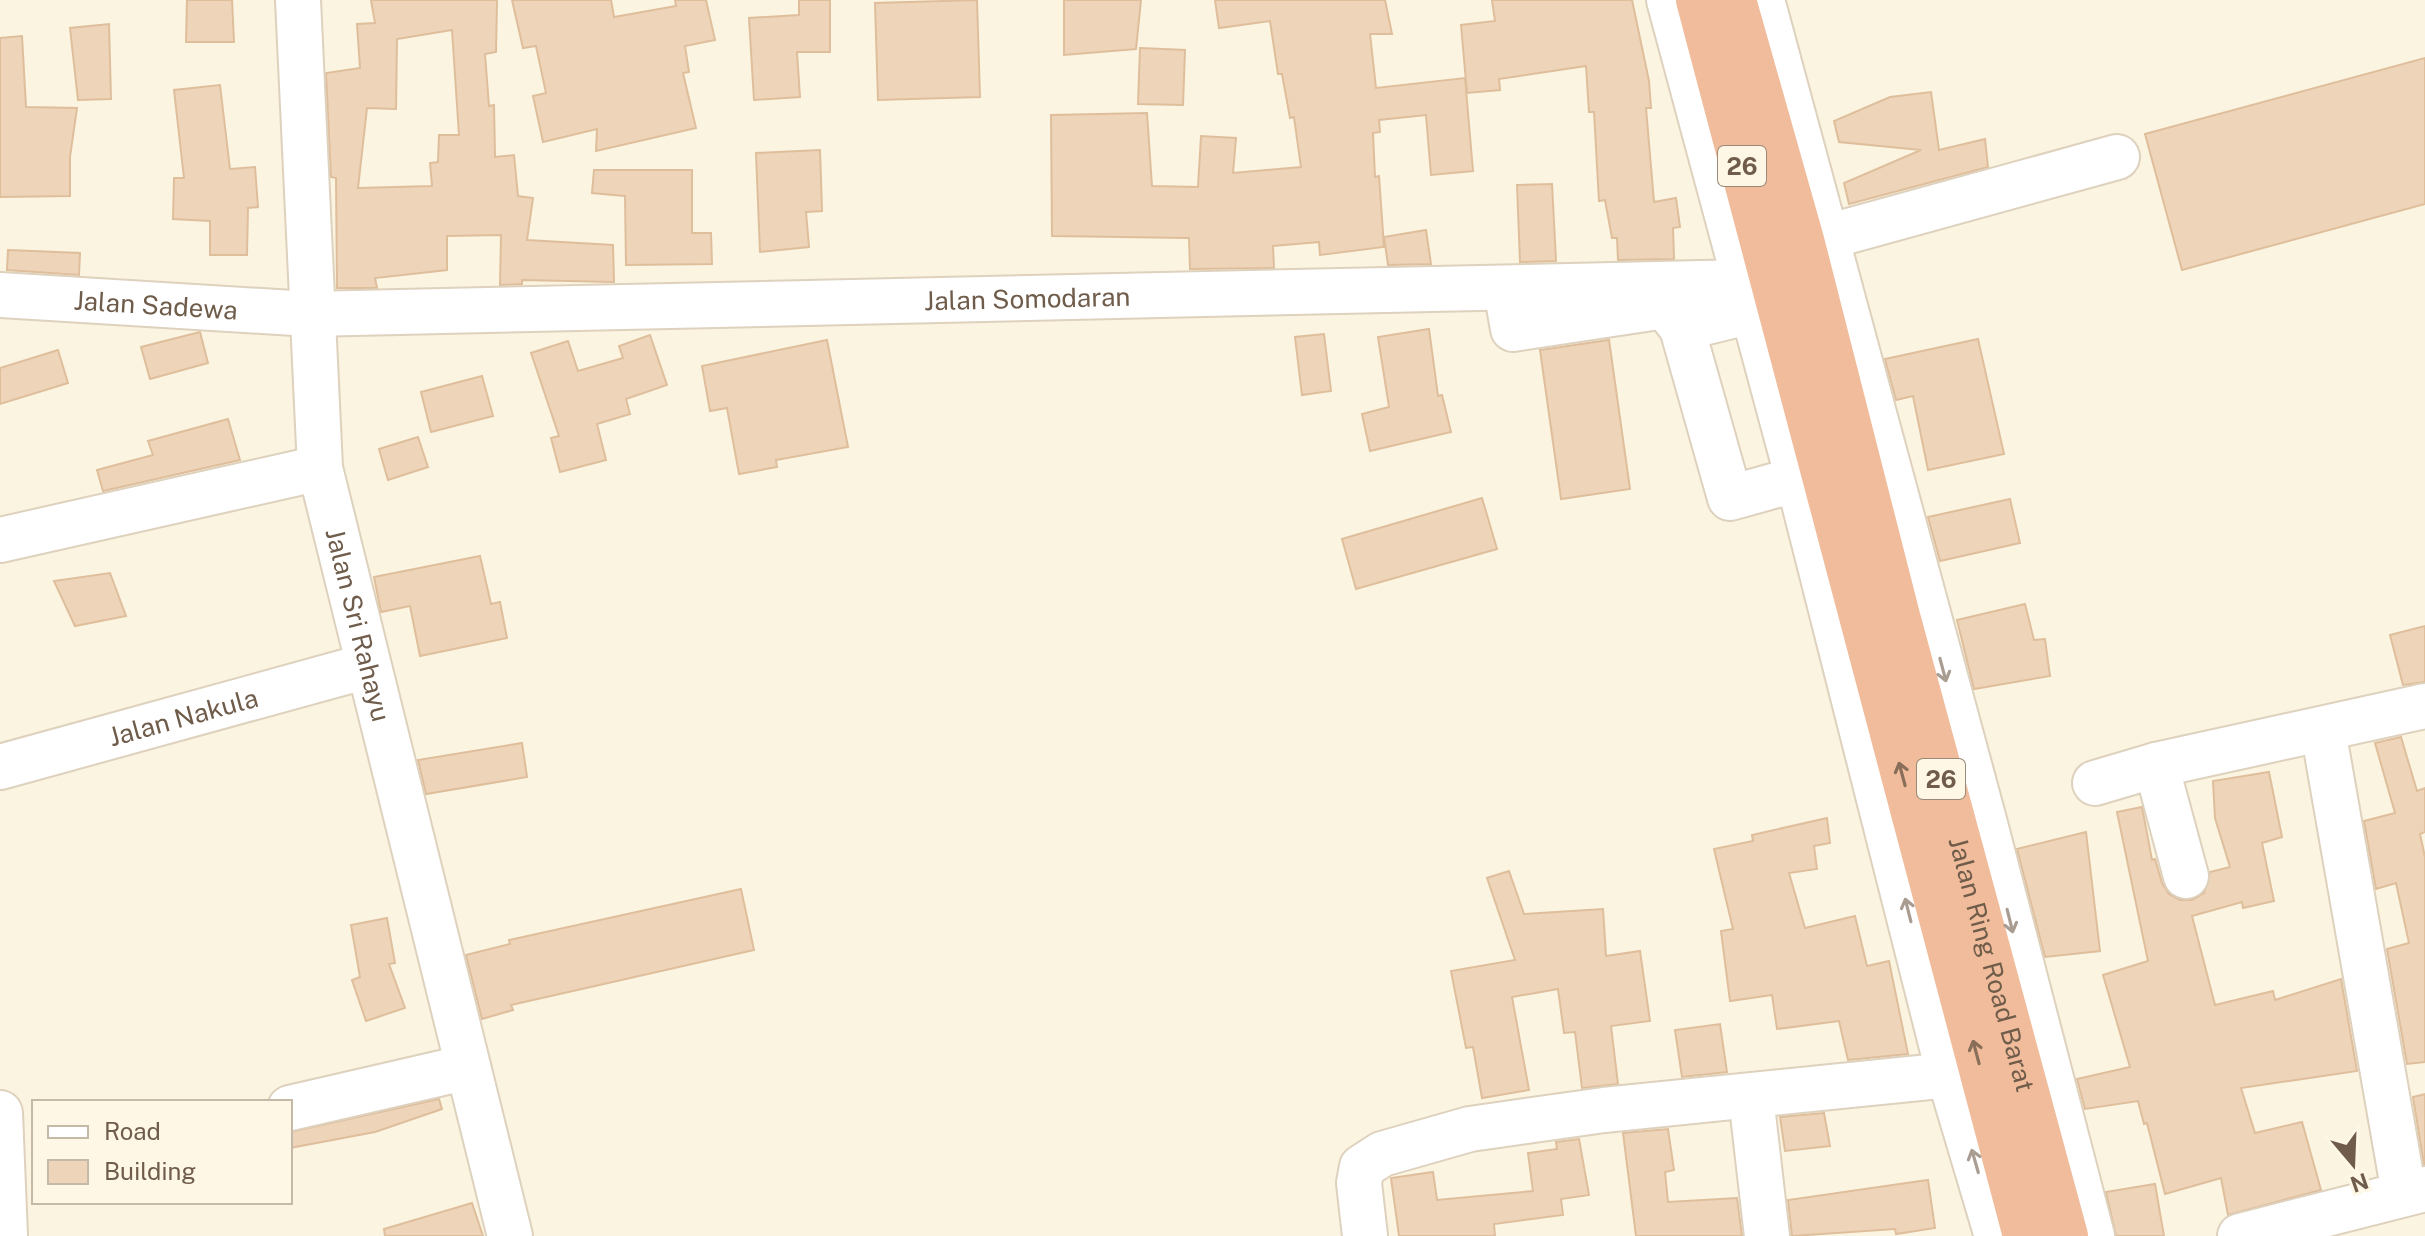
<svg xmlns="http://www.w3.org/2000/svg" width="2425" height="1236" font-family="'Public Sans',sans-serif">
<rect width="100%" height="100%" fill="#faf4e1"/>
<path fill="#eed5ba" stroke="#dfbe9c" stroke-width="2" fill-rule="evenodd" d="M187,0H232L234,42H186Z
M371,0H497L496,52L485,54L489,106L494,105L495,157L514,155L518,196L533,198L527,240L613,245L614,282L522,280V284L500,285L501,235L447,236V270L375,278L377,288H337L336,178L331,177L326,73L360,68L357,24L375,23ZM452,30L459,135H439L438,162L430,163L432,186L358,188L367,108L396,109L397,39Z
M512,0H611L614,17L676,6L675,0H706L715,40L685,46L689,72L683,73L696,128L596,151L597,129L543,142L533,96L546,93L536,46L523,48Z
M799,0H830V52H797L800,97L754,100L749,18L799,15Z
M977,0L980,97L878,100L875,3Z
M1064,0H1141L1136,49L1064,55Z
M1215,0H1385L1392,34H1370L1376,88L1465,78L1473,171L1431,175L1426,115L1379,120L1380,132L1373,133L1375,177L1379,176L1384,247L1320,255L1319,242L1273,246L1274,268L1190,269L1189,238L1052,236L1051,115L1147,113L1152,186L1198,187L1201,136L1236,138L1233,173L1301,167L1294,117L1290,118L1282,74H1278L1270,21L1219,28Z
M1492,0H1632L1649,81L1651,108H1646L1654,202L1676,198L1680,227L1673,228L1674,259L1618,260L1617,238H1612L1605,200L1599,201L1594,112H1589L1586,66L1499,79L1500,90L1467,93L1461,25L1495,21Z
M109,24L111,99L78,100L70,28Z
M22,36L26,107L77,108L70,157V196L0,197V38Z
M1140,48L1185,50L1183,105L1138,104Z
M2425,58V204L2182,270L2145,134Z
M220,85L230,169L255,167L258,207L248,208L247,255H210V221L173,219L174,178H184L174,90Z
M1931,92L1939,150L1985,139L1988,167L1849,204L1844,183L1921,150L1839,142L1834,121L1890,97Z
M820,150L822,211L806,212L809,247L760,252L756,153Z
M594,170H692V233H711L712,264L626,265L625,196L592,193Z
M1552,184L1556,261L1520,262L1517,185Z
M1426,230L1431,264L1388,265L1384,237Z
M8,250L80,253L79,275L7,270Z
M1429,329L1438,396L1442,395L1451,432L1370,451L1362,414L1389,407L1378,337Z
M200,332L208,363L150,379L141,347Z
M1324,334L1331,391L1302,395L1295,337Z
M650,335L667,385L626,399L630,414L597,424L606,460L560,472L551,438L559,436L531,353L568,341L578,371L623,358L619,346Z
M1978,339L2004,454L1928,470L1913,396L1896,400L1885,359Z
M827,340L848,447L776,460L777,467L739,474L727,408L710,411L702,366Z
M1609,340L1630,489L1561,499L1540,350Z
M58,350L68,383L0,404V368Z
M482,376L493,416L431,432L421,392Z
M228,419L240,460L103,491L97,470L153,455L148,441Z
M418,437L428,467L388,480L379,449Z
M1482,498L1497,549L1356,589L1342,539Z
M2010,499L2020,543L1940,561L1928,517Z
M480,556L491,604L500,602L507,638L420,656L410,606L381,612L374,577Z
M110,573L126,616L75,626L54,581Z
M2025,604L2034,640L2045,639L2050,676L1974,689L1957,620Z
M2425,626V682L2403,685L2390,635Z
M2401,737L2417,791L2425,788V832L2420,834L2425,857V1062L2407,1064L2387,949L2409,943L2396,883L2376,889L2364,821L2395,813L2375,743Z
M522,743L527,777L426,794L418,760Z
M2269,772L2282,837L2262,843L2274,901L2243,908L2242,902L2192,916L2215,1005L2273,991L2275,1000L2341,979L2357,1071L2241,1088L2255,1133L2302,1122L2321,1190L2228,1215L2221,1178L2165,1194L2147,1123L2144,1124L2138,1101L2085,1109L2077,1079L2130,1067L2103,975L2148,961L2117,812L2142,807L2152,860L2155,859L2162,883L2169,894L2180,900H2192L2204,893L2210,872L2230,867L2215,818L2213,781Z
M1827,818L1830,843L1814,846L1817,869L1789,873L1805,928L1855,916L1867,966L1889,961L1908,1054L1848,1060L1839,1021L1777,1029L1772,995L1730,1001L1721,931L1733,929L1714,849L1753,841L1752,835Z
M2086,832L2100,951L2045,957L2017,849Z
M1509,871L1524,914L1603,909L1606,956L1640,951L1650,1021L1611,1026L1618,1084L1582,1088L1575,1032L1564,1033L1558,989L1512,997L1529,1090L1482,1098L1473,1047L1466,1048L1451,971L1515,960L1487,878Z
M741,889L754,950L511,1005L513,1010L482,1019L466,955L510,944L509,940Z
M387,918L395,963L389,964L405,1008L366,1021L352,980L360,977L351,925Z
M1720,1024L1727,1072L1682,1077L1675,1030Z
M2425,1094V1165H2424L2413,1097Z
M439,1099L442,1109L375,1132L290,1148V1132Z
M1824,1113L1830,1146L1785,1151L1780,1117Z
M1668,1129L1674,1170L1665,1172L1668,1202L1737,1198L1742,1236H1636L1623,1133Z
M1579,1139L1589,1195L1561,1199L1563,1215L1494,1224L1495,1236H1399L1391,1178L1433,1172L1437,1200L1533,1191L1528,1153L1557,1149L1556,1142Z
M1928,1180L1935,1228L1896,1234L1895,1229L1792,1236L1788,1200Z
M2155,1184L2164,1236H2116L2106,1192Z
M472,1203L483,1236H385L384,1229Z"/>
<g fill="none" stroke-linecap="round" stroke-linejoin="round">
<g stroke="#ded1bd" stroke-width="48">
<g id="minor">
<path id="s1" d="M298,0L320,468L510,1236"/>
<path d="M1669,0L1798,479L1949,1075L1997,1236"/>
<path d="M1762,0L1985,824L2092,1236"/>
<path d="M1827,237L2117,157"/>
<path d="M1506,289L1513,329L1665,306L1682,328L1730,498L1798,479"/>
<path id="s2" d="M0,295L310,314L1746,282"/>
<path d="M1682,328L1752,311"/>
<path d="M0,540L320,468"/>
<path d="M2323,730L2404,1193"/>
<path d="M2156,765L2186,876"/>
<path id="s3" d="M0,767L367,666"/>
<path d="M2095,783L2156,765L2425,706"/>
<path d="M1751,1097L1767,1236"/>
<path d="M290,1108L468,1067"/>
<path d="M0,1113L5,1236"/>
<path d="M1365,1236L1359,1183L1362,1167L1382,1154L1470,1129L1604,1110L1949,1075"/>
<path d="M2240,1236L2425,1189"/>
</g>
</g>
<g stroke="#dcd8d4" stroke-width="48">
<g id="highway">
<path d="M1698,0L2025,1236"/>
<path id="s4" d="M1734,0L1802,240L1898,616L2066,1236"/>
</g>
</g>
<use href="#minor" stroke="#fff" stroke-width="44"/>
<use href="#highway" stroke="#f1bc9b" stroke-width="44"/>
</g>
<defs><path id="oneway-shaft" d="M-6 0H5M1.5-3L5.5 0L1.5 3" fill="none" stroke-width="1.6" stroke-linecap="round" stroke-linejoin="round" transform="scale(2)"/></defs>
<g stroke="#a99d92">
<use href="#oneway-shaft" transform="translate(1943 670) rotate(75)"/>
<use href="#oneway-shaft" transform="translate(1908 910) rotate(-104)"/>
<use href="#oneway-shaft" transform="translate(2010 921) rotate(76)"/>
<use href="#oneway-shaft" transform="translate(1975 1161) rotate(-106)"/>
</g>
<g stroke="#896f5a">
<use href="#oneway-shaft" transform="translate(1902 774) rotate(-105)"/>
<use href="#oneway-shaft" transform="translate(1976 1052) rotate(-105)"/>
</g>
<g text-anchor="middle" dominant-baseline="central" stroke-width="7" stroke-linejoin="round" paint-order="stroke">
<g fill="#fef7e6" stroke="#9a8a79" stroke-width="2">
<rect x="1718" y="146" width="48" height="40" rx="6"/>
<rect x="1917" y="759" width="48" height="40" rx="6"/>
</g>
<g font-size="24" font-weight="bold" fill="#6f5c4a">
<text x="1742" y="166">26</text>
<text x="1941" y="779">26</text>
</g>
<g font-size="26" fill="#6f5c4a" stroke="#fef7e6">
<text stroke="none"><textPath href="#s2" startOffset="1028">Jalan Somodaran</textPath></text>
<text stroke="none"><textPath href="#s2" startOffset="156">Jalan Sadewa</textPath></text>
<text stroke="none"><textPath href="#s1" startOffset="630">Jalan Sri Rahayu</textPath></text>
<text stroke="none"><textPath href="#s3" startOffset="190">Jalan Nakula</textPath></text>
<text stroke="none"><textPath href="#s4" startOffset="998">Jalan Ring Road Barat</textPath></text>
</g>
</g>
<rect x="32" y="1100" width="260" height="104" fill="#fef7e6" stroke="#c5b9a8" stroke-width="2"/>
<rect x="48" y="1126" width="40" height="12" fill="#ffffff" stroke="#c5b9a8" stroke-width="2"/>
<text x="104" y="1140" font-size="24" fill="#6f5c4a">Road</text>
<rect x="48" y="1160" width="40" height="24" fill="#eed5ba" stroke="#c5b9a8" stroke-width="2"/>
<text x="104" y="1180" font-size="24" fill="#6f5c4a">Building</text>
<g transform="translate(2353 1164) rotate(161)" stroke="#fef7e6" stroke-width="6" paint-order="stroke">
<path d="M0-6L14 30L0 20L-14 30Z" fill="#6f5c4a"/>
<text y="-12" font-size="22" font-weight="bold" text-anchor="middle" fill="#6f5c4a">N</text>
</g>
</svg>
